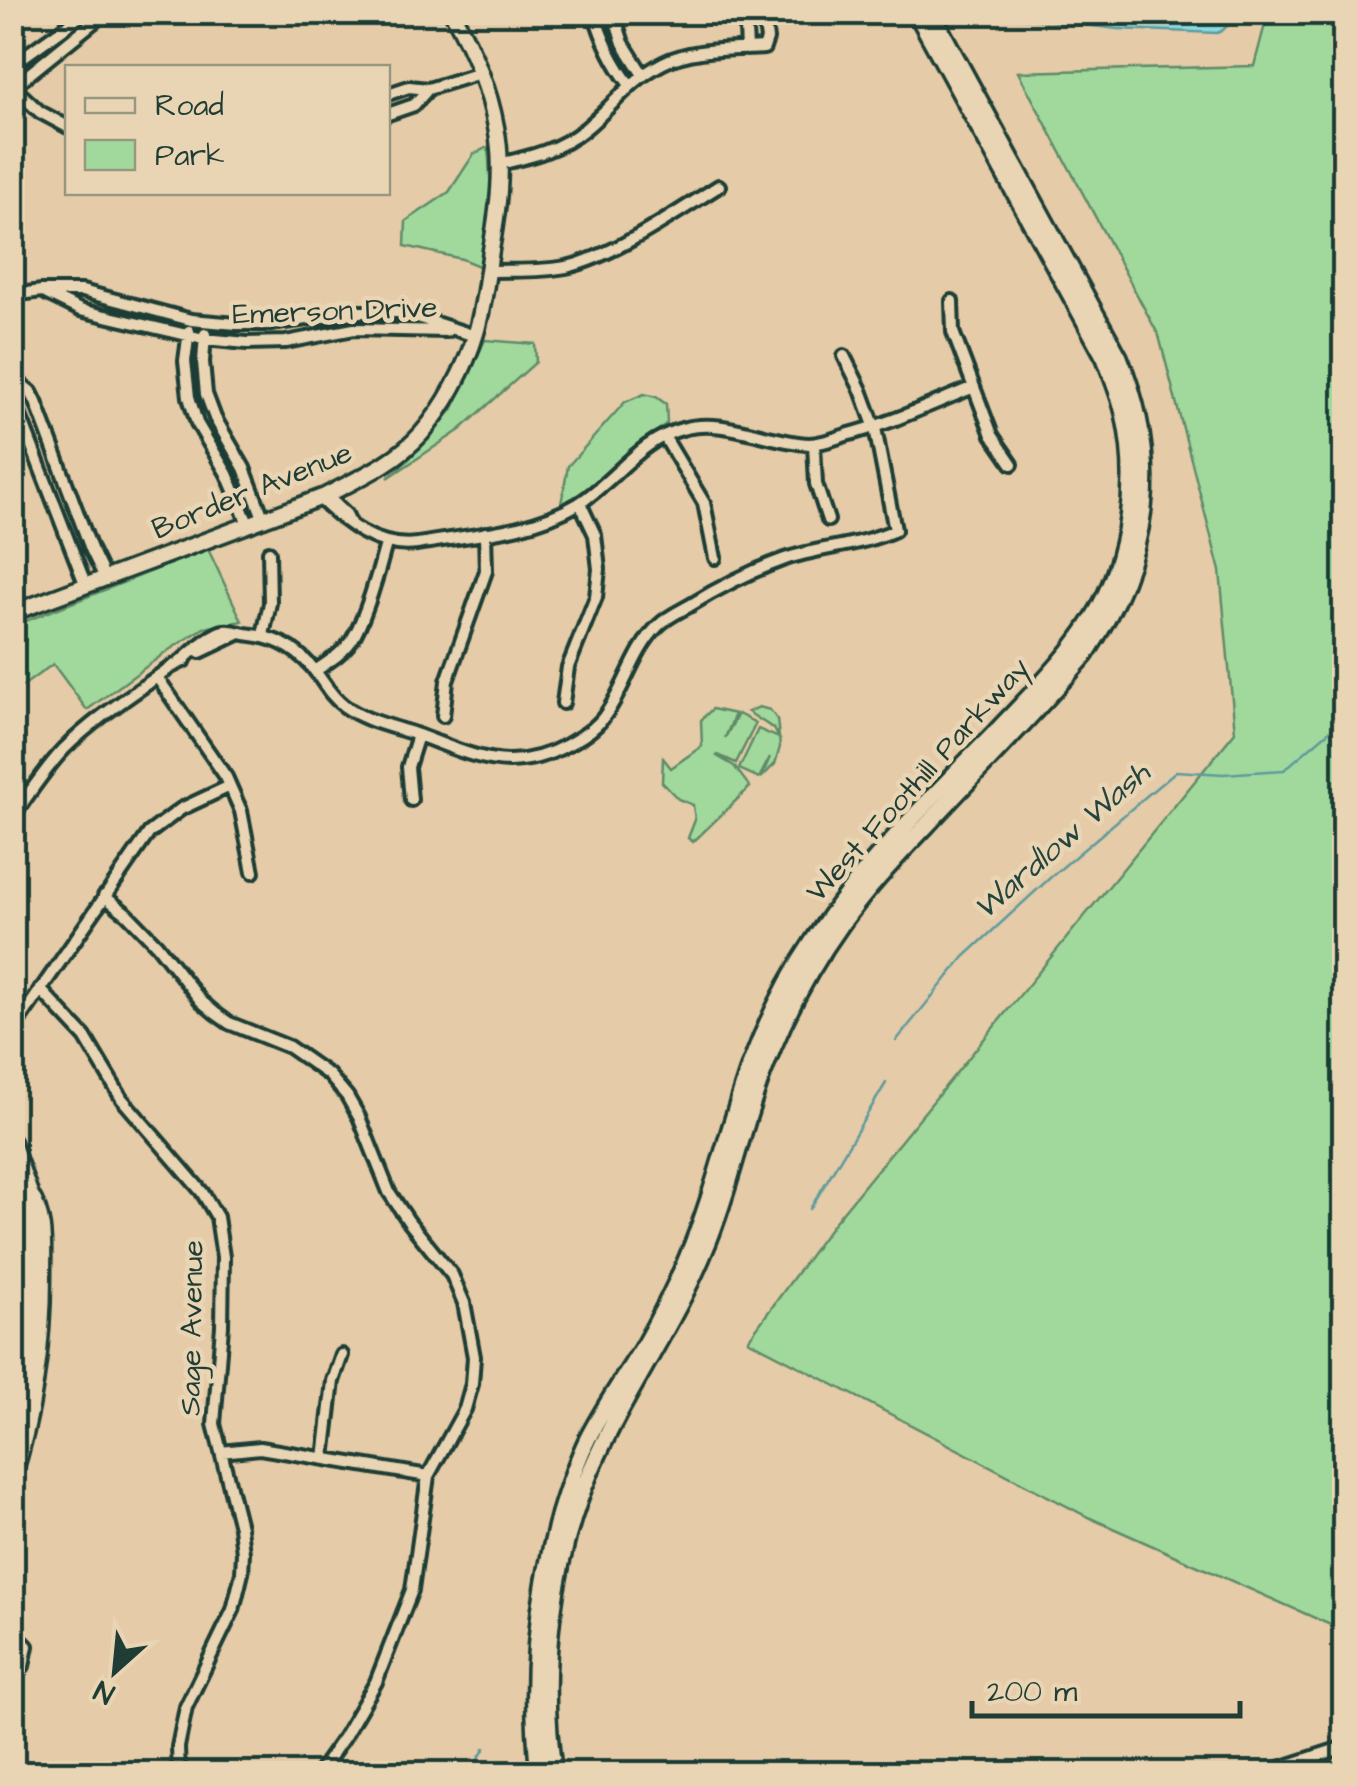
<svg xmlns="http://www.w3.org/2000/svg" width="1357" height="1786" font-family="'Architects Daughter',sans-serif">
<rect width="100%" height="100%" fill="#e5cba7"/>
<filter id="ink" filterUnits="userSpaceOnUse"><feTurbulence type="fractalNoise" baseFrequency=".01" numOctaves="2"/><feDisplacementMap in="SourceGraphic" scale="20" xChannelSelector="R" yChannelSelector="G"/><feConvolveMatrix kernelMatrix="1 2 1 2 8 2 1 2 1" color-interpolation-filters="sRGB"/></filter>
<g filter="url(#ink)">
<path fill="#a1d99d" stroke="#608b68" stroke-width="2.5" d="M1268,13H1344V1631L1088,1517L748,1340L832,1225L1235,732L1220,571L1159,336L1018,72L1254,66Z
M488,147L492,204L481,267L462,259L405,246L406,221L449,192L474,154Z
M485,340L535,344L536,362L460,430L388,478L409,459L452,410Z
M644,394L656,397L666,404L667,423L584,492L561,504L568,466L625,402Z
M208,549L242,621L204,628L169,650L87,710L53,664L13,693V626Z
M759,707L770,710L777,719L780,747L775,764L761,778L770,757L759,778L739,769L758,729L779,738L774,729L748,712Z
M712,709L735,714L725,738L738,714L756,723L736,763L718,755L717,756L734,766L750,787L693,842L688,838L695,820L693,805L678,799L662,782L663,758L671,768L702,746L701,720Z"/>
<path fill="#89dae3" stroke="#5f9b9d" stroke-width="2.5" d="M966,13H1231C1229,23 1228,29 1217,33L1118,29L1004,16L970,19Z"/>
<g fill="none" stroke-linecap="round" stroke-linejoin="round">
<path stroke="#5f9b9d" stroke-width="2.5" d="M1231,17L1279,20L1344,15
M896,1041L964,957L1051,877L1176,771L1223,774L1284,770L1341,721H1344
M810,1209L886,1083
M469,1774L485,1748"/>
<g stroke="#1f3d34" stroke-width="18">
<path id="street" d="M594,12C602,40 612,62 630,85
M613,12L623,43L643,75
M739,12L746,29L747,49
M12,65L86,12
M12,86L40,112L68,127
M12,88L106,12
M388,94L409,87L428,89L480,73
M388,114L414,105L428,89
M499,164C530,157 560,150 585,129C613,106 630,80 663,63C693,48 731,50 764,48L767,39L763,12
M488,271C513,270 541,272 566,267C611,258 679,211 719,186
M47,294L80,310L204,339L247,343L286,342L354,329L447,331
M12,295L42,291H82L191,320L237,324H270L359,312H402L475,336
M952,301L953,332L992,435L1012,464
M189,331L185,361L189,397L197,423L227,474L249,526
M205,334L203,362L206,394L215,418L244,468L264,520
M12,377L31,392L36,402L91,549L105,578
M13,377L14,400L86,586
M664,436L704,503L715,558
M814,444L816,484L828,520
M326,495L346,514L350,523
M319,498C346,524 377,549 417,544C470,535 531,532 578,504C614,482 639,440 682,429C724,417 767,442 809,444C821,444 834,439 846,435C890,424 931,404 974,387
M263,635L270,603L269,552
M200,652L240,633
M180,662C191,653 203,640 216,634C226,628 234,632 245,634C273,637 292,645 311,666C323,680 329,695 344,706C365,721 391,726 415,734C447,745 475,760 509,761C531,761 549,755 567,745C580,738 594,730 603,718C625,690 632,652 658,626C667,617 678,612 689,606C720,587 751,571 785,559C821,547 860,546 895,530L875,428L861,390L844,356
M315,671C328,662 342,654 351,641C364,623 380,567 386,544
M157,677L226,777L241,811L253,872
M563,703L568,667L596,597L599,569L595,535L580,503
M443,716L447,681L486,571L485,533
M411,800L408,767L418,735
M12,818C29,794 44,770 64,749C96,717 135,693 171,667L185,660
M104,896L127,914L157,945L201,1001L215,1013L229,1023L289,1047L329,1075L347,1096L359,1117L389,1192L409,1222L452,1275L464,1303L474,1357L472,1384L465,1409L428,1476L412,1590L376,1682L344,1737L318,1774
M40,989L85,1037L122,1099L202,1192L217,1217L223,1257L222,1326L214,1424L240,1527L243,1553L242,1573L233,1610L186,1707L178,1747L179,1774
M12,1031L149,833L181,809L230,786
M221,1452L260,1448L428,1476
M324,1458L333,1381L342,1355
M12,1631L27,1646L23,1666L12,1681
M1261,1774L1344,1747"/>
</g>
<g stroke="#1f3d34" stroke-width="21">
<path id="secondary" d="M12,613L325,496C359,478 395,463 421,434C445,407 466,367 476,333C484,306 487,277 491,250C498,209 504,168 496,127C489,87 472,48 452,12
M12,1142L30,1193L29,1208L32,1246L31,1338L19,1415L12,1442
M12,1480C34,1414 43,1345 43,1275C43,1248 46,1217 30,1194"/>
</g>
<g stroke="#1f3d34" stroke-width="22">
<path id="primary" d="M539,1774C529,1682 536,1601 560,1513C568,1487 576,1462 588,1438C604,1407 624,1378 642,1349C659,1319 675,1288 688,1256C714,1194 728,1129 750,1066C766,1022 789,977 815,938C865,863 931,798 994,734C1025,701 1058,669 1084,632C1127,572 1140,490 1125,418C1121,397 1112,377 1105,358L916,12
M554,1774C538,1676 551,1561 591,1470C625,1391 676,1323 708,1242C727,1195 738,1146 754,1098C774,1036 804,976 842,923C867,888 896,857 926,826C979,769 1035,714 1085,655C1150,558 1163,465 1119,357L931,12"/>
</g>
<use href="#street" stroke="#e9d4b3" stroke-width="10"/>
<use href="#secondary" stroke="#e9d4b3" stroke-width="14"/>
<use href="#primary" stroke="#e9d4b3" stroke-width="15"/>
</g>
</g>
<g text-anchor="middle" dominant-baseline="central" stroke-width="9" stroke-linejoin="round" paint-order="stroke">
<g font-size="30" fill="#1f3d34" stroke="#e9d4b3">
<text transform="translate(335 311) rotate(-2)">Emerson Drive</text>
<text transform="translate(252 491) rotate(-22)">Border Avenue</text>
<text transform="translate(918 780) rotate(-48)">West Foothill Parkway</text>
<text transform="translate(192 1328) rotate(-89)">Sage Avenue</text>
</g>
<g font-size="32" font-style="italic" fill="#24453d" stroke="#e9d4b3">
<text transform="translate(1062 841) rotate(-41)">Wardlow Wash</text>
</g>
</g>
<rect width="1357" height="1786" fill="none" stroke="#e9d4b3" stroke-width="50"/>
<rect x="25" y="25" width="1307" height="1736" fill="none" stroke="#1f3d34" stroke-width="4" filter="url(#ink)"/>
<rect x="65" y="65" width="325" height="130" fill="#e9d4b3" stroke="#989880" stroke-width="2.5"/>
<rect x="85" y="98" width="50" height="15" fill="#e9d4b3" stroke="#989880" stroke-width="2.5"/>
<text x="155" y="115" font-size="30" fill="#1f3d34">Road</text>
<rect x="85" y="140" width="50" height="30" fill="#a1d99d" stroke="#989880" stroke-width="2.5"/>
<text x="155" y="165" font-size="30" fill="#1f3d34">Park</text>
<g transform="translate(115 1671) rotate(207)" stroke="#e9d4b3" stroke-width="8" paint-order="stroke">
<path d="M0-8L18 38L0 25L-18 38Z" fill="#1f3d34"/>
<text y="-15" font-size="28" font-weight="bold" text-anchor="middle" fill="#1f3d34">N</text>
</g>
<path d="M972 1701v15h268v-15" fill="none" stroke="#1f3d34" stroke-width="5"/>
<text x="987" y="1701" font-size="30" fill="#1f3d34" stroke="#e9d4b3" stroke-width="8" paint-order="stroke">200 m</text>
</svg>
